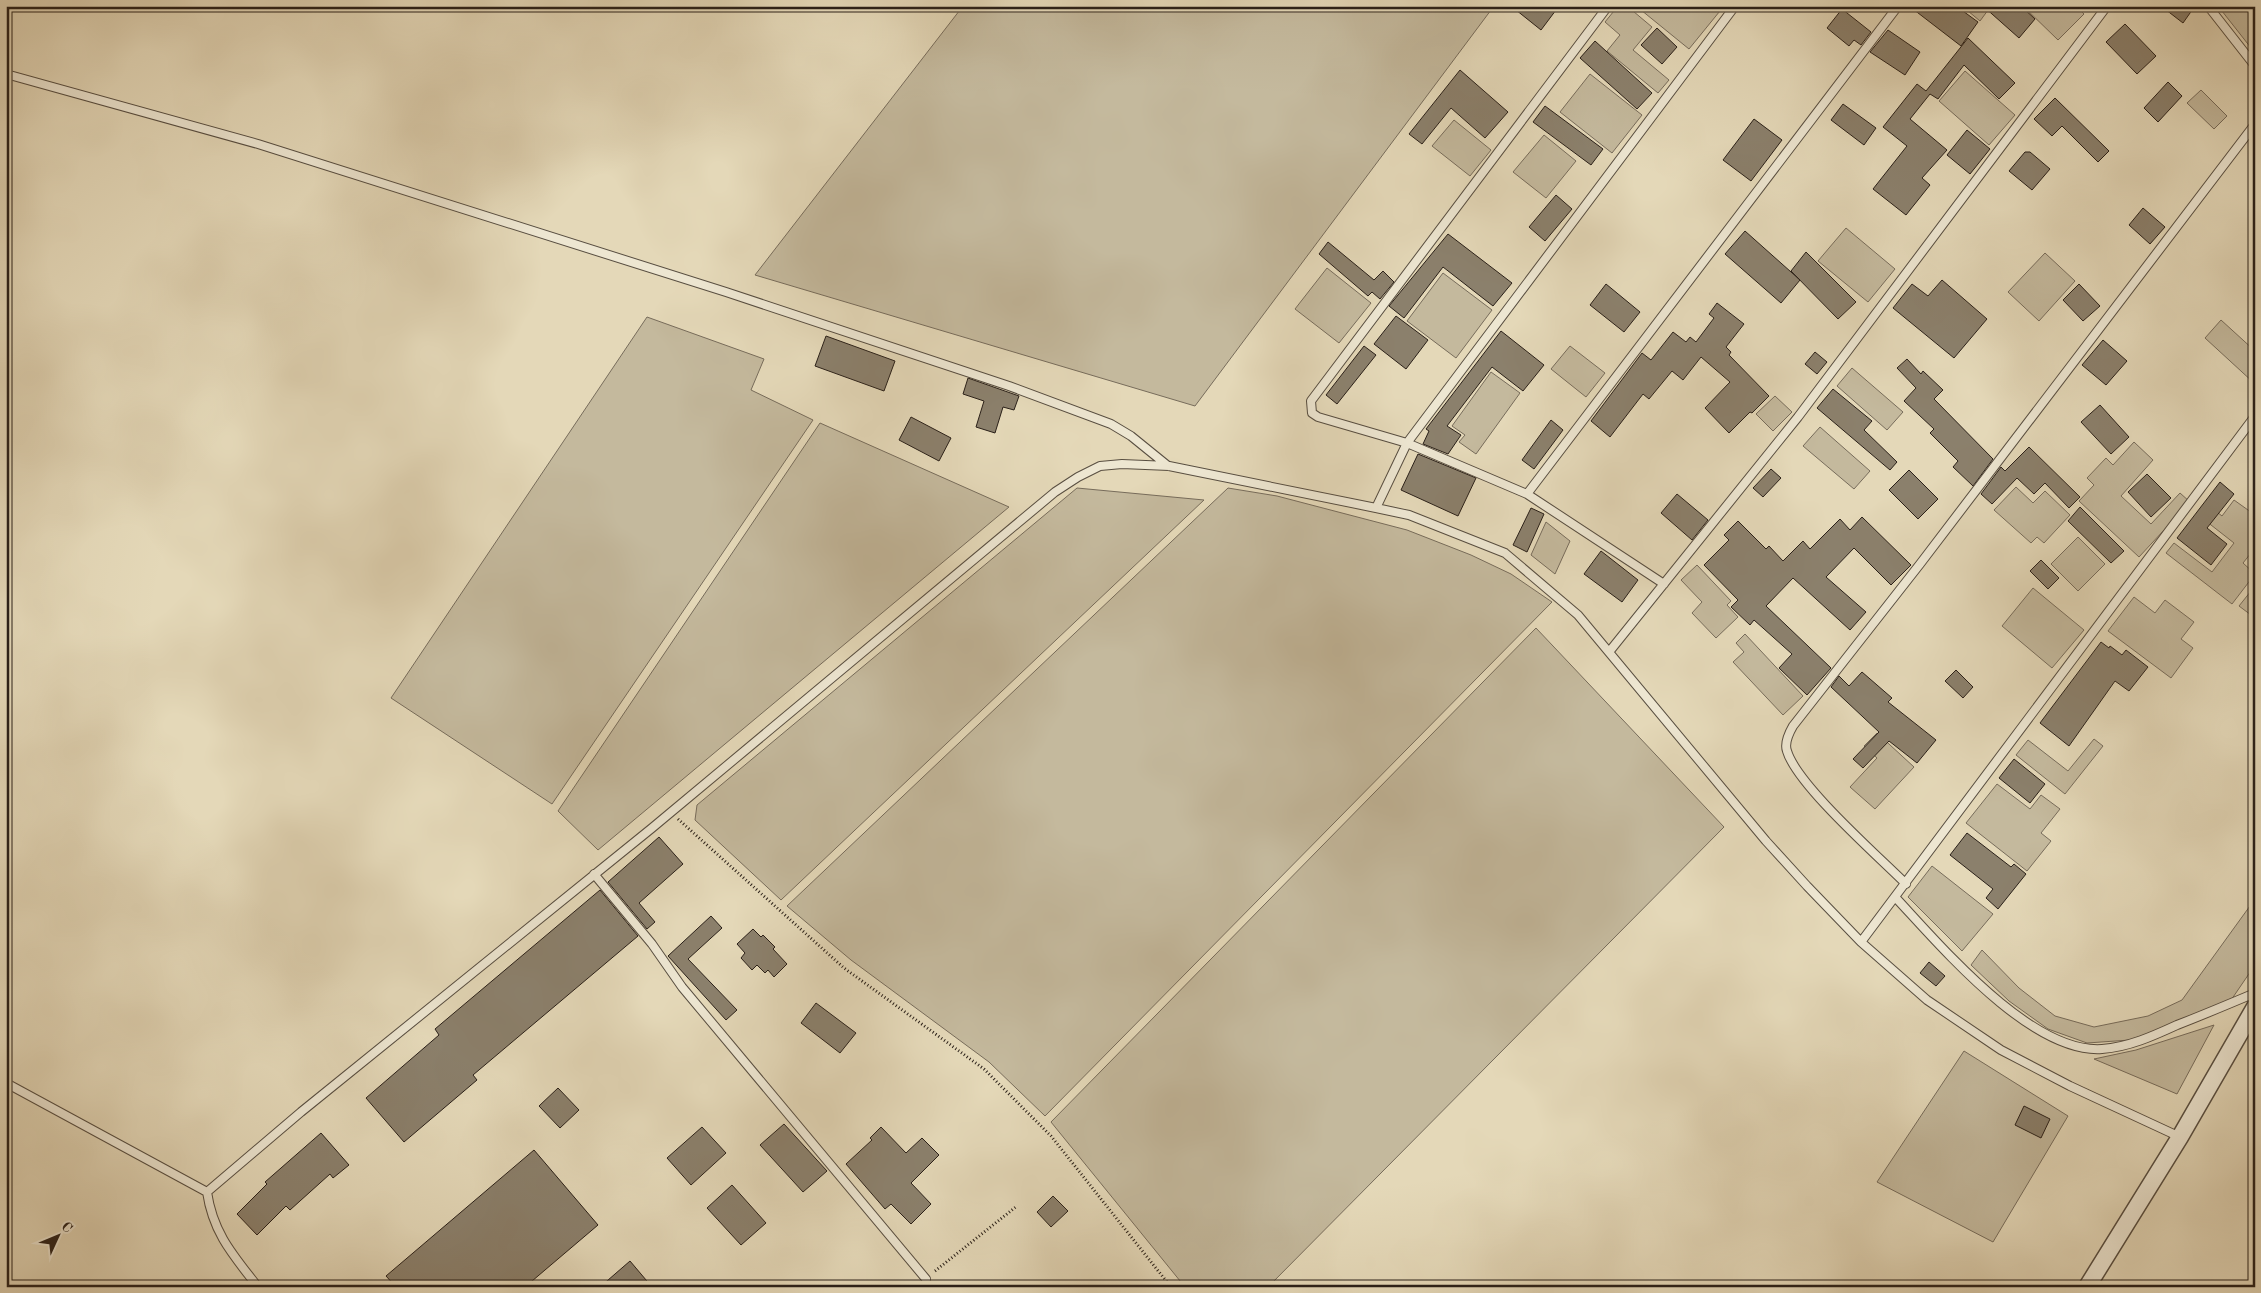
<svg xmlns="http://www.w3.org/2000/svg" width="2261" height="1293" font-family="'Old Standard TT',serif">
<rect width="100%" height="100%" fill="#e4d8b8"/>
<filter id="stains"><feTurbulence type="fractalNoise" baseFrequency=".004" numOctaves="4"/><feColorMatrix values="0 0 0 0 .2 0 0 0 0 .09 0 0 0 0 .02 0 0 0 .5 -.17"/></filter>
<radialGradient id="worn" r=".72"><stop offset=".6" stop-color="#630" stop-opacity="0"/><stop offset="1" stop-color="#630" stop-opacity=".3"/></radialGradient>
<path fill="#c4b99d" stroke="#776c5b" d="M963,6H1494L1195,406L755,275Z
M1618,6H1627L1652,27L1633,50L1669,80L1658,93L1607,51L1620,35L1605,22Z
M1644,6H1724L1689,49L1641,10Z
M1962,6H1991L1980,21Z
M2023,6H2076L2084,14L2058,40Z
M2218,6H2255V53Z
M1965,71L2015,115L1989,145L1939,101Z
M1590,74L1642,115L1612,153L1560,112Z
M2201,90L2227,116L2214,129L2187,103Z
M1454,120L1491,150L1470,176L1432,146Z
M1544,135L1576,161L1546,198L1513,172Z
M1846,228L1895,269L1868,302L1818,261Z
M2045,253L2075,281L2039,321L2008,292Z
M1327,268L1371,303L1339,343L1295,309Z
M1443,273L1492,310L1456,358L1407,321Z
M647,317L764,359L751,390L813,420L552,804L391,698Z
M2221,320L2255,351L2254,383L2205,338Z
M1570,346L1605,373L1586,397L1551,369Z
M1852,368L1903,412L1887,430L1837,386Z
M1491,372L1520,393L1476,454L1459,442L1465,435L1452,426Z
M1775,396L1792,412L1773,431L1756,414Z
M820,423L1009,507L598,850L558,811Z
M1820,427L1870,471L1854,489L1803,446Z
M2134,442L2153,460L2121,496L2151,524L2180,493L2190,502L2139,557L2079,501L2094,485L2087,478L2106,458L2113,465Z
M2016,487L2033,503L2045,491L2070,515L2044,543L2037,537L2031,543L1994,510Z
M1077,488L1204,500L781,900L695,820L697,805Z
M1228,488L1277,496L1407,530L1471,555L1511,574L1552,602L1045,1116L989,1062L851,960L787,906Z
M2234,500L2255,515V548L2243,563L2255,574L2232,604L2166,553L2174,543L2212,572L2234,543L2197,514L2206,503L2222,516Z
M1546,522L1570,541L1555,574L1531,555Z
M2078,537L2105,564L2078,591L2051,564Z
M1697,565L1731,601L1727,605L1738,617L1716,638L1692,613L1702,602L1681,580Z
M2255,586V618L2239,606Z
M2033,588L2084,630L2052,668L2002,626Z
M2134,597L2155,613L2165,600L2194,622L2181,639L2193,648L2171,678L2108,631Z
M1536,628L1724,827L1268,1287H1185L1051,1122Z
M1745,634L1803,696L1783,715L1733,662L1744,652L1736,643Z
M1877,733L1914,767L1875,809L1850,787L1877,758L1864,746Z
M2094,739L2103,746L2065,794L2016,755L2028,740L2068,771Z
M1997,784L2030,809L2041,795L2060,809L2041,833L2051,841L2027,871L1966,823Z
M1932,866L1993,914L1962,951L1908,897Z
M2255,899V965L2227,1006L2130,1040L2087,1043L2048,1029L2009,1001L1971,965L1982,950L2019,988L2055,1016L2094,1027L2148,1016L2182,1000Z
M2214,1025L2177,1094L2094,1059L2136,1050Z
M1964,1051L2068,1116L1993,1242L1877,1182Z"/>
<path fill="#8b806c" stroke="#2a2019" d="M1511,6H1559L1541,30Z
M1909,6H1956L1978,22L1961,46Z
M1983,6H2021L2035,19L2019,38Z
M2161,6H2195L2183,23Z
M1842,9L1871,32L1861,45L1854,40L1849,46L1827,28Z
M2125,24L2156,56L2137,74L2106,42Z
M1657,28L1677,47L1662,64L1641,45Z
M1888,30L1920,52L1905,75L1870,52Z
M1968,38L2015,83L1999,99L1964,65L1938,99L1930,94L1910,119L1947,150L1922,178L1930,185L1906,215L1873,189L1907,146L1883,127L1917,84L1926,91Z
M1595,41L1652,93L1637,109L1580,58Z
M1460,70L1508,112L1485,138L1451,108L1422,144L1409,134Z
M2168,82L2182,96L2158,122L2144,108Z
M2055,98L2109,151L2098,162L2062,126L2052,136L2034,119Z
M1843,104L1876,128L1864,145L1831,120Z
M1545,106L1603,149L1591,165L1533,122Z
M1754,119L1782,140L1751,181L1723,160Z
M1967,130L1990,149L1970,174L1947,155Z
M2025,152H2030L2050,169L2032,190L2009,171Z
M1556,195L1572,209L1545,241L1529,227Z
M2143,208L2165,227L2150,244L2129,225Z
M1745,231L1800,280L1781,303L1725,254Z
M1448,234L1512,283L1493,306L1443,267L1404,318L1389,306Z
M1328,242L1374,280L1383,271L1394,282L1380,299L1372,292L1368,296L1319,254Z
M1806,252L1856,302L1838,319L1791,271Z
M1942,280L1987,319L1954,358L1893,308L1912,284L1928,296Z
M1606,284L1640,312L1624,332L1590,305Z
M2079,284L2100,306L2083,321L2063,300Z
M1717,303L1744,324L1726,347L1731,352L1729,355L1769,396L1752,413L1750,412L1729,433L1705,408L1730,382L1701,357L1683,380L1672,371L1649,399L1643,394L1610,437L1591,421L1642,353L1651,360L1673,332L1686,342L1690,337L1696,342L1714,318L1709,314Z
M1396,316L1428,340L1406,369L1374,344Z
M1501,331L1544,365L1523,391L1492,367L1447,426L1461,435L1448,454L1423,444L1429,431L1426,429Z
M826,336L895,361L884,391L815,366Z
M2103,340L2127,361L2106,385L2082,365Z
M1364,346L1376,355L1337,404L1326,395Z
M1815,352L1827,362L1817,374L1805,364Z
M1907,359L1921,374L1923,371L1943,390L1934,399L1993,459L1973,486L1953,467L1958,461L1930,433L1934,429L1904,401L1916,388L1897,368Z
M968,378L1019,396L1014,410L1003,407L995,433L976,427L984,401L963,394Z
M1833,389L1872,421L1864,430L1897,462L1890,470L1817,408Z
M2100,405L2129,437L2111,454L2081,422Z
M911,417L951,438L939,461L899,440Z
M1551,420L1563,430L1534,469L1522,460Z
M2029,447L2080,497L2069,508L2045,483L2034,494L2017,478L1992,504L1981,494L2001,467L2005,471Z
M1418,454L1476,478L1458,516L1401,490Z
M1771,469L1781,478L1763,497L1753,488Z
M1909,470L1938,499L1918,519L1889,490Z
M2147,474L2171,498L2151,517L2128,492Z
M2220,482L2234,494L2207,528L2227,544L2211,565L2177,538Z
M1677,494L1708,520L1692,540L1661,513Z
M2080,507L2124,551L2111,563L2068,521Z
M1531,508L1544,514L1527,552L1513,545Z
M1862,517L1911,565L1891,585L1854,548L1826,577L1866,612L1850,630L1793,578L1766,606L1831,668L1807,695L1779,668L1792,654L1754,620L1750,625L1731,607L1738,600L1704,565L1729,540L1724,535L1738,521L1766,549L1769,546L1783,561L1803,541L1810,549L1840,519L1850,530Z
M1601,551L1638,580L1622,602L1584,574Z
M2041,560L2059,578L2048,589L2030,571Z
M2101,642L2109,648L2110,646L2122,655L2126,650L2148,667L2129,691L2115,681L2069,746L2040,723Z
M1956,670L1973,687L1963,698L1945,681Z
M1862,672L1892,698L1888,702L1936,740L1917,763L1889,741L1863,768L1853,759L1879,732L1831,687L1839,676L1849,686Z
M2014,759L2045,784L2030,803L1999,778Z
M1967,833L2011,867L2014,864L2026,874L1998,909L1986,898L1993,889L1950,855Z
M659,837L683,864L639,903L655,922L647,929L608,882Z
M600,890L638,936L473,1075L477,1080L404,1142L366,1098L439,1035L435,1029Z
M711,916L722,928L688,959L737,1010L726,1020L668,956Z
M753,929L761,937L763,935L775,947L773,949L787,964L774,977L768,970L765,973L757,965L752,970L741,958L745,953L737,944Z
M1929,962L1945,976L1936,986L1920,973Z
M816,1003L856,1033L840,1053L801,1023Z
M558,1088L579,1110L560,1128L539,1106Z
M2024,1106L2050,1119L2041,1138L2015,1125Z
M784,1124L827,1171L803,1192L760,1145Z
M702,1127L726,1153L691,1185L667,1158Z
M881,1127L906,1153L922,1138L939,1155L911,1183L931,1204L911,1224L891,1204L885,1209L846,1164L872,1140L870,1138Z
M321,1133L349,1165L333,1178L330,1174L290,1210L286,1206L257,1235L237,1214L267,1184L265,1182Z
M534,1150L598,1225L525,1287H396L386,1276Z
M732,1185L766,1223L741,1245L707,1208Z
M1053,1196L1068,1211L1051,1227L1037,1212Z
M630,1261L652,1287H600Z"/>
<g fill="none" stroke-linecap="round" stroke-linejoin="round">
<g stroke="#584e41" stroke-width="10">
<path id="service" d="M2208,6L2255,66
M6,74L258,144L726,292L1009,386L1111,424L1131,436L1168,466
M1527,494L1407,443L1318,417L1312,413L1311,401L1608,6
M1376,508L1407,443L1735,6
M1664,584L1527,494L1898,6
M1609,652L1798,417L2107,6
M594,874L652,944L682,987L926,1279
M1906,884C1878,856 1797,785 1787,751C1784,743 1789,733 1793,726L1920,564L2255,124
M1895,897C1940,945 2031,1054 2102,1049C2129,1047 2153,1036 2177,1025C2203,1015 2229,1004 2255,993
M1861,942L2255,416
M6,1083L207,1192
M258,1287C233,1255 213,1233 207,1192L301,1112L652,828L1055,492L1078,477L1100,466L1122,464L1169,466L1376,508L1409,515L1505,553L1578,615L1766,841L1807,886L1861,942L1927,1000L2001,1050L2070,1086L2180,1137"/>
</g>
<g stroke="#584e41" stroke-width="19">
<path id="minor" d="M2087,1287L2180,1137L2255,1007"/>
</g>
<path stroke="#2a2019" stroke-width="3" stroke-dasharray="1 2.5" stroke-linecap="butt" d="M678,819L844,968L984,1069L1051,1136L1171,1287
M935,1271L1017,1206"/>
<use href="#service" stroke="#ede6d1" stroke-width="8"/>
<use href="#minor" stroke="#ede6d1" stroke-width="16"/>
</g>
<rect width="2261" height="1293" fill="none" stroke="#e4d8b8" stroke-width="25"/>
<rect x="8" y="8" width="2246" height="1278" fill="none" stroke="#2a2019" stroke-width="2.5"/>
<rect x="12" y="12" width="2236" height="1268" fill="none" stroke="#2a2019"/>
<g transform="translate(58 1236) rotate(46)" stroke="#ede6d1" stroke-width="4" paint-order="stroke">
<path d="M0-4L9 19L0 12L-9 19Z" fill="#2a2019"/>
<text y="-8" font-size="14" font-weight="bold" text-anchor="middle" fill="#2a2019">С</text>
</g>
<rect width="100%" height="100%" filter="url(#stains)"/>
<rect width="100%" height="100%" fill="url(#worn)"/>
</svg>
